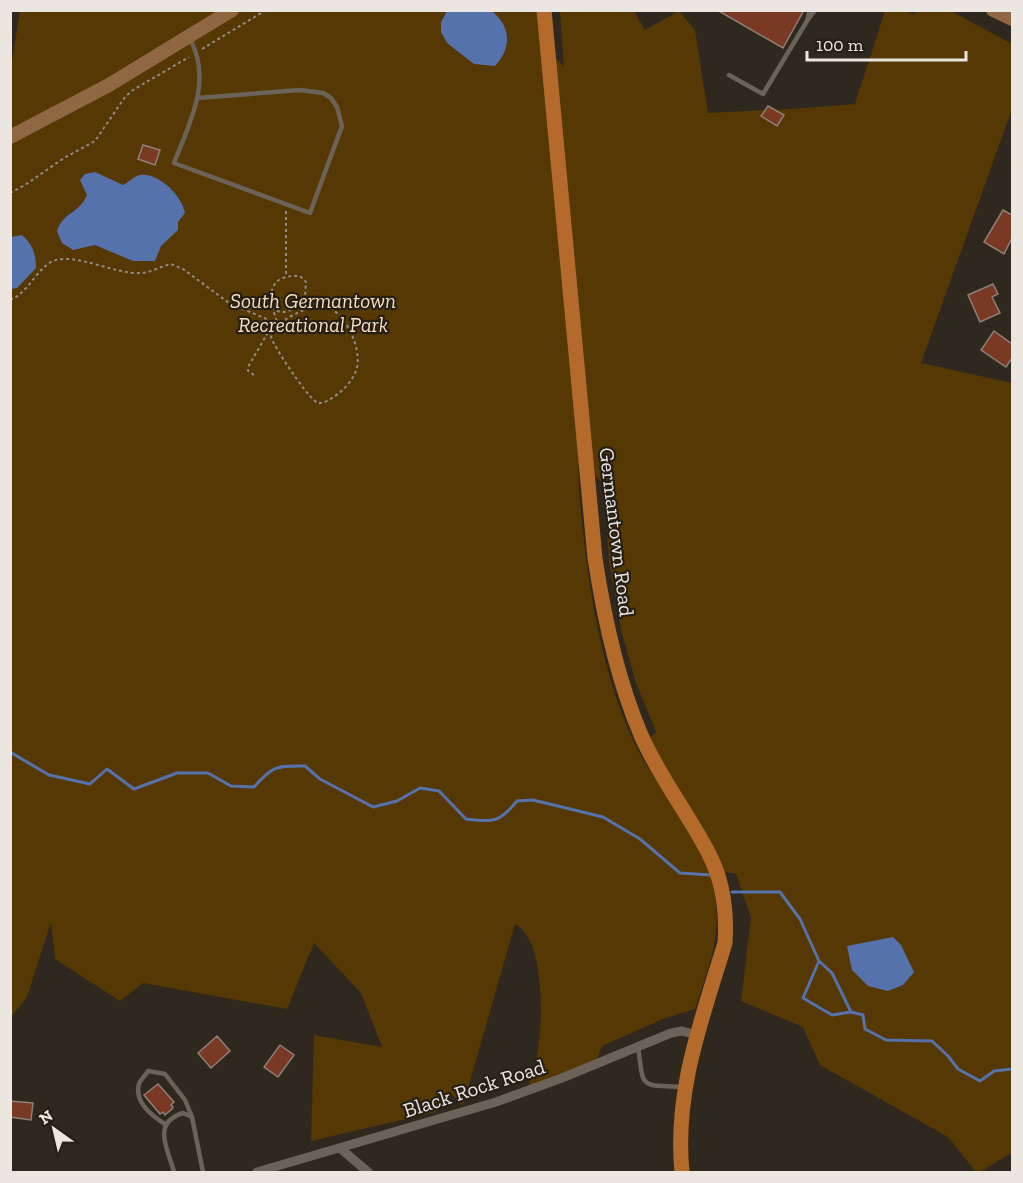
<svg xmlns="http://www.w3.org/2000/svg" width="1023" height="1183" font-family="'Zilla Slab',serif">
<rect width="100%" height="100%" fill="#2f281f"/>
<path fill="#563804" fill-rule="evenodd" d="M20,11H539L553,55L564,67L560,11H634L645,30L679,11L695,30L708,113L765,110L762,116L776,110L855,104L885,11H905L914,15L917,11H951L1012,44V109L921,363L1012,383V1158L1011,1153L980,1172H976L948,1137L820,1065L803,1027L741,1001L751,918L736,874L710,869C724,929 714,953 695,1009L663,1019L602,1046L596,1062L528,1087C531,1077 535,1066 537,1056C543,1025 546,940 515,924L463,1106L448,1091L436,1112L311,1141L314,1035L382,1047L361,993L314,943L287,1009L143,983L120,1001L55,959L51,922L27,997L11,1017L10,74ZM579,457L604,485L609,561L621,630L636,683L656,732L639,746L657,781C612,719 592,616 584,540C581,513 577,484 579,457Z"/>
<path fill="#5572ac" d="M447,11H492C511,27 512,48 495,66L474,64L447,43L441,32V22Z
M95,172L123,185C128,183 134,176 140,175C159,172 182,196 185,213L178,222V230L161,246L155,261H133L95,245L73,250L62,243L57,231C63,212 79,214 87,195L80,180L85,174Z
M22,235C33,245 36,254 36,268L17,288L11,289V237Z
M893,937L901,945L914,972L903,985L888,991L868,986L852,970L847,946Z"/>
<g fill="none" stroke-linecap="round" stroke-linejoin="round">
<path stroke="#5572ac" stroke-width="3" d="M10,752L49,775L90,784L107,769L134,789L177,773H208L231,786L254,787C273,765 277,766 305,766L320,779L373,807L397,801L420,788L439,791L466,819C494,822 499,823 517,801L533,800L603,817L640,839L680,873L711,875
M732,892H780L800,919L819,961L803,998L832,1015L851,1012L863,1015L865,1029L886,1040L932,1041L948,1056L958,1069L980,1081L994,1071L1012,1069
M819,961L832,973L851,1012"/>
</g>
<path fill="#7a3923" stroke="#8d7f7a" stroke-width="1.5" d="M717,10H804L783,48Z
M768,106L784,115L777,126L761,116Z
M143,145L160,150L155,165L138,159Z
M1003,210L1012,215V238L1004,254L984,242Z
M993,284L998,294L992,297L1000,313L980,322L968,295Z
M994,331L1012,344V358L1006,367L981,350Z
M217,1036L230,1051L211,1068L198,1053Z
M280,1045L294,1055L278,1077L264,1067Z
M158,1084L174,1102L171,1105L173,1107L172,1109L165,1115L163,1112L160,1114L144,1095Z
M10,1101L33,1103L31,1120L10,1117Z"/>
<g fill="none" stroke-linecap="round" stroke-linejoin="round">
<path stroke="#918b84" stroke-width="2" stroke-dasharray="3 3" stroke-linecap="butt" d="M202,49L266,10
M10,193L25,185L64,158L95,141L125,97L133,90L189,57
M286,274V211
M10,299H13C29,290 39,267 53,261C74,252 117,275 140,273C151,273 161,266 171,264L183,269L229,303L278,324
M319,304C343,306 364,349 356,371C350,386 337,396 323,403C318,403 318,404 314,400C305,393 274,347 271,337C278,318 302,311 319,304Z
M272,307C285,319 296,307 305,297L306,282L300,276C265,274 268,299 278,324
M254,375L248,371V367L274,322"/>
<path stroke="#6b6359" stroke-width="4.5" d="M810,10L807,21L815,10
M190,39C213,81 189,124 174,163L310,213L342,126L337,107L331,98L323,93L300,90L198,98
M729,75L763,94L807,21
M638,1046C644,1089 638,1085 682,1087
M165,1124C152,1116 134,1102 139,1084C140,1080 146,1075 148,1071L165,1074L185,1100L192,1117
M174,1172C168,1149 151,1123 183,1113L192,1117L203,1172"/>
<path stroke="#6b6359" stroke-width="9" d="M340,1148L368,1172
M257,1172L496,1102L562,1078L671,1033L682,1031L697,1035"/>
<path stroke="#8f6742" stroke-width="14" d="M993,10L1012,19
M10,137L109,85L232,10"/>
<path stroke="#b36a2b" stroke-width="15" d="M544,10L595,558C604,618 617,679 641,735C659,777 688,813 709,854C723,881 727,913 725,943C702,1019 674,1091 682,1172"/>
</g>
<g text-anchor="middle" dominant-baseline="central" stroke-width="4.5" stroke-linejoin="round" paint-order="stroke">
<g font-size="21" font-style="italic" fill="#f8dfbf" stroke="#251f16">
<text x="313" y="300">South Germantown<tspan x="313" dy="24">Recreational Park</tspan></text>
</g>
<g font-size="21" fill="#ebe6e0" stroke="#251f16">
<text transform="translate(617 532) rotate(83)">Germantown Road</text>
<text transform="translate(474 1088) rotate(-18)">Black Rock Road</text>
</g>
</g>
<rect width="1023" height="1183" fill="none" stroke="#ebe6e0" stroke-width="24"/>
<g transform="translate(54 1129) rotate(326)" stroke="#251f16" stroke-width="4.5" paint-order="stroke">
<path d="M0-4.5L10 22L0 15L-10 22Z" fill="#ebe6e0"/>
<text y="-9" font-size="16" font-weight="bold" text-anchor="middle" fill="#ebe6e0">N</text>
</g>
<path d="M807 51v9h159v-9" fill="none" stroke="#ebe6e0" stroke-width="3"/>
<text x="816" y="51" font-size="18" fill="#ebe6e0" stroke="#251f16" stroke-width="4.5" paint-order="stroke">100 m</text>
</svg>
